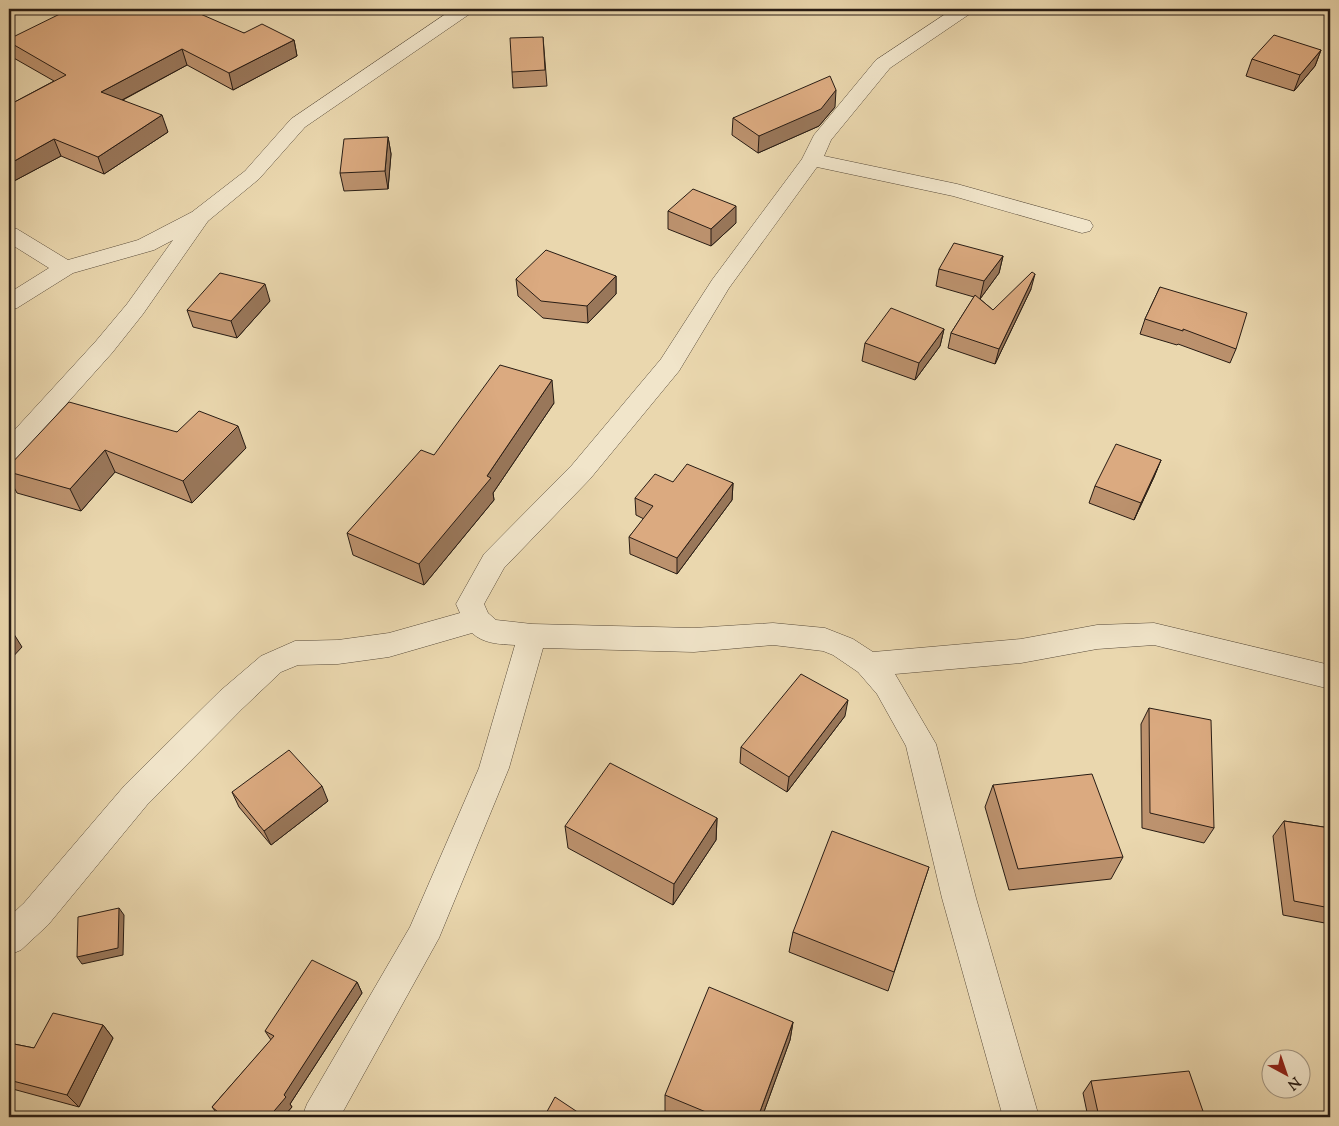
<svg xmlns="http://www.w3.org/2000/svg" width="1339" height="1126" font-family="'Sorts Mill Goudy',serif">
<rect width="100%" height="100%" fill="#ead7ae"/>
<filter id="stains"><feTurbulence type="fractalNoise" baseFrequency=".004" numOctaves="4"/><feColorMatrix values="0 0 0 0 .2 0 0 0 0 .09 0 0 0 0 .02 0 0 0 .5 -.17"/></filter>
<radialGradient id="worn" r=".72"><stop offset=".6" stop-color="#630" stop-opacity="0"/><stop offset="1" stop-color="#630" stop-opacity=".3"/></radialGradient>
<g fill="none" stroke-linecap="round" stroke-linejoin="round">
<g stroke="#584b3a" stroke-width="1">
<path id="street" d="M453,9H474L471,13L305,127L259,179L208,221L143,314L112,353L18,458L9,461V436L96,341L127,304L173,240L154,250L73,273L17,308L9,310V293L49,268L9,243V227L17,229L68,260L138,240L192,212L245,171L291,119Z
M953,9H974L971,13L890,68L831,140L824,156L957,184L1090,221L1093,226L1090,231L1082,233L953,196L817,167L729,288L679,371L590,479L504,568L484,604L488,613L496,620L532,624L694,628L773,623L825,628L853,639L873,652L1021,639L1097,625L1154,623L1330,665V689L1154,645L1097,649L1021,663L895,674L936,744L976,898L1039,1117H1003L942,898L906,746L877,694L858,672L833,655L823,651L773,645L694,652L543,648L509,768L439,938L340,1117H302L307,1104L410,927L479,768L515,645C499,644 484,644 472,633L389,657L338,664L298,665L281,672L242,709L147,805L48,925L21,950L9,955V917L24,903L125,785L220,691L261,656L295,641L338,640L389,633L460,613L456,604L484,554L572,465L661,359L712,280L802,159L814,135L876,60Z"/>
</g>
<use href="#street" fill="#f1e5ca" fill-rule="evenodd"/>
</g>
<path fill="#bc926e" stroke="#281c14" d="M244,33L294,40L297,56L233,90L187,65L123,100L168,132L104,174L61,156L14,181L9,178V105L54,81L12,57L9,49V39Z
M543,37L547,86L513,88L512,72Z
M1321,50L1315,66L1294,91L1246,76L1252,59Z
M835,107L819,126L758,153L732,135L733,118Z
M388,137L391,154L388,189L344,191L340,173Z
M668,211L736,223L711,246L668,229Z
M1003,256L999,273L980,299L993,310L1031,289L995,364L948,348L951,333L974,297L936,286L939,269Z
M616,276V294L588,323L543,318L518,296L516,279Z
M1160,287L1236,349L1230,363L1178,344L1177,345L1140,334L1145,319Z
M270,301L237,338L193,327L187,310Z
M944,329L940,346L915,380L862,361L865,343Z
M554,403L493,493L494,500L424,585L353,555L347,533L434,455Z
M177,432L246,448L192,503L115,472L81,511L17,493L9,478V466Z
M1161,460L1154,477L1134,520L1089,503L1095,486Z
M673,482L733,483L732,500L677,574L630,554L629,537L644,519L636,515L635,498Z
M1149,708L1214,828L1204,843L1142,828L1141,724Z
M845,716L787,792L740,763L741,747Z
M993,785L1123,857L1111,879L1009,890L985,807Z
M232,792L328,801L271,845L239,807Z
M717,818L716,840L673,905L568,848L565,826Z
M1284,821L1330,828V924L1283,915L1273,836Z
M929,867L888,991L789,952L793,932Z
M357,982L362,993L290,1104L292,1107L283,1117H220L219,1116L212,1107L271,1040L265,1031Z
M1330,994V1066H1329L1326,998Z
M793,1022L790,1040L762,1117H678L665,1112V1095Z
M103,1025L113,1038L79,1107L9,1088V1043L34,1048Z
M1091,1081L1205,1117H1088L1083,1093Z"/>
<path fill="#99775a" stroke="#281c14" d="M294,40L297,56L233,90L229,73Z
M182,49L187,65L107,108L101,92Z
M1321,50L1315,66L1294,91L1300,75Z
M836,90L835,107L819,126L758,153L759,136Z
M162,115L168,132L104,174L98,157Z
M388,137L391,154L388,189L385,171Z
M54,139L61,156L14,181L9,168V164Z
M736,206V223L711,246V229Z
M1003,256L999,273L980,299L984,281Z
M1035,274L1031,289L995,364L999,349Z
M616,276V294L588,323L587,306Z
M265,284L270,301L237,338L231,321Z
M944,329L940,346L915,380L919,363Z
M552,380L554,403L493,493L494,500L424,585L419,564L487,476Z
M238,426L246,448L192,503L183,481Z
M105,450L115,472L81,511L70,489Z
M1161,460L1154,477L1134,520L1141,503Z
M733,483L732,500L677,574V558Z
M12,631L22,647L9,661V634Z
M848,700L845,716L787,792L789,777Z
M322,786L328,801L271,845L264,831Z
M717,818L716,840L673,905L674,884Z
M119,908L124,915L123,955L82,964L77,957Z
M357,982L362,993L290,1104L292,1107L283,1117H269Z
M793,1022L790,1040L762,1117H758Z
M103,1025L113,1038L79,1107L67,1095Z"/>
<path fill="#dbaa80" stroke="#281c14" d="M70,9H189L244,33L262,24L294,40L229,73L182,49L101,92L162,115L98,157L54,139L9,164V105L66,75L9,42V39Z
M1274,35L1321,50L1300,75L1252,59Z
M543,37L545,70L512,72L510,38Z
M830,76L836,90L821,109L759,136L733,118Z
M388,137L385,171L340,173L344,139Z
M693,189L736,206L711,229L668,211Z
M954,243L1003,256L984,281L939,269Z
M546,250L616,276L587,306L541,301L516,279Z
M1032,272L1035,274L999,349L951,333L975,295L993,310Z
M220,273L265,284L231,321L187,310Z
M1160,287L1247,313L1236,349L1183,329V331L1145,319Z
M891,308L944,329L919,363L865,343Z
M500,365L552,380L487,476L491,478L419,564L347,533L421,450L434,455Z
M69,402L177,432L199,411L238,426L183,481L105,450L70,489L9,472V466Z
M1116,444L1161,460L1141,503L1095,486Z
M687,464L733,483L677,558L629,537L653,506L635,498L655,474L673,482Z
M801,674L848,700L789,777L741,747Z
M1149,708L1211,720L1214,828L1150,813Z
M289,750L322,786L264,831L232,792Z
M610,763L717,818L674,884L565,826Z
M1092,774L1123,857L1018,869L993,785Z
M1284,821L1330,828V908L1294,901Z
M832,831L929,867L894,972L793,932Z
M119,908L118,948L77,957L78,917Z
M312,960L357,982L284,1095L286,1097L269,1117H224L212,1107L274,1036L265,1031Z
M709,987L793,1022L758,1117H718L665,1095Z
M53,1013L103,1025L67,1095L9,1080V1043L34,1048Z
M1189,1071L1205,1117H1099L1091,1081Z
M555,1097L585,1117H544Z"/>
<rect width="1339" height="1126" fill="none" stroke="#ead7ae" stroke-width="30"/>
<rect x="10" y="10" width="1319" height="1106" fill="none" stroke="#281c14" stroke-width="2.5"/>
<rect x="15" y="15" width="1309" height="1096" fill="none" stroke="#281c14"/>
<g transform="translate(1286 1074) rotate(140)"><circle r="24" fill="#f1e5ca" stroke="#a19581"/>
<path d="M0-4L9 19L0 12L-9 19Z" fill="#8f2418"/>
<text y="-8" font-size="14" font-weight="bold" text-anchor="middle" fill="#281c14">N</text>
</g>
<rect width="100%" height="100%" filter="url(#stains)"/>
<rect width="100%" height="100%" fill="url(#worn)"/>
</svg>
